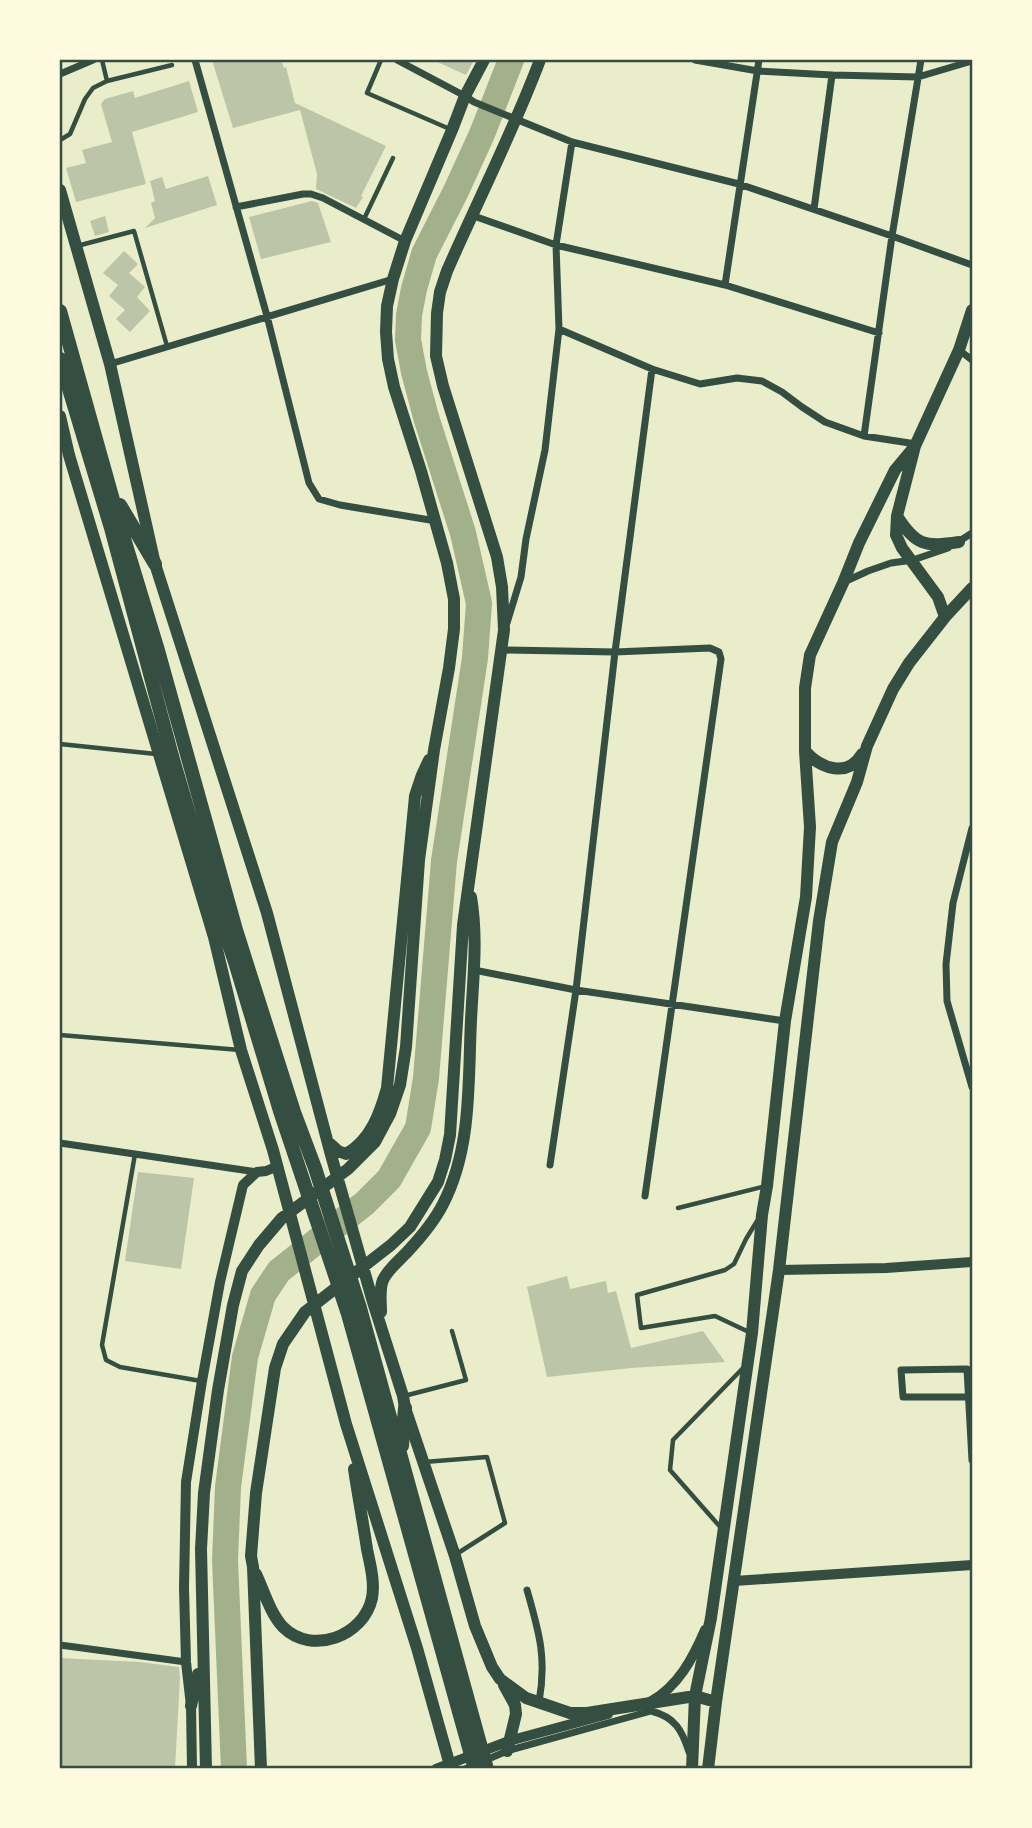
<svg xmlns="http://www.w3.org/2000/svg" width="1032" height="1828" font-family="'Fira Sans Condensed',sans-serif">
<rect width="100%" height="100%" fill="#e9edc9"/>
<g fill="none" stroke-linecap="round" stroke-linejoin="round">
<path stroke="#a3b18a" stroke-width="26" d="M234,1769L225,1560L228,1487L245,1357L263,1295L279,1271L365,1203L389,1179L418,1128L426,1078L444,861L475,658L479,603L463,533L426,417L414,372L408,340L409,315L414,289L424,254L456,191L482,134L511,60"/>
</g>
<path fill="#bcc5a7" d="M212,60H281L284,68L286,67L295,103L386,146L361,196L363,197L356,208L316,189L317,174L300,110L233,128Z
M433,60H474L466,75Z
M189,81L198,112L132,132L146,184L76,202L66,168L86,163L82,150L112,142L101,104L105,99L133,91L135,98Z
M208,176L217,205L145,228L155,218L151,203L155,201L150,181L162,177L166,189Z
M312,201L318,203L331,242L261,259L249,217Z
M105,216L109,232L95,236L90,221Z
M124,251L138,264L129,273L145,287L137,297L150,311L130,332L116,319L125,310L109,296L118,285L103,273Z
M138,1172L194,1178L181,1269L125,1261Z
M567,1276L570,1289L606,1281L608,1293L616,1291L631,1348L703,1331L725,1362L631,1368L547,1377L527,1287Z
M60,1658L140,1662L179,1667L180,1678L175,1768H60Z"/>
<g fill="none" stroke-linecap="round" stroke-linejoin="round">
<path stroke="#344e41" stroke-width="4.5" d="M102,60L107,81
M381,60L367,93L452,130
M60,140L70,134L85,99L93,88L107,81L172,65
M364,219L393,158
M77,246L134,231L167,346
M60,744L156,754
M60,1035L240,1050
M135,1154L102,1345L106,1360L120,1367L201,1381
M678,1208L766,1186
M751,1333L715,1316L641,1328L637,1295L725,1270L734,1264L746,1239L757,1221
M404,1396L466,1380L452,1331
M424,1462L487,1457L505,1523L455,1555
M722,1529L670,1470L673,1440L745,1366"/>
<path stroke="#344e41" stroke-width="7" d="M195,60L267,316L309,483L319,499L340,505L436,521
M397,60L465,96L474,102L572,142L739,184L892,236L972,265
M695,60L758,71L832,75L918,77L972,61
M60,74L93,60
M236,207L303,194H311L323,198L405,241
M814,209L832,75
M471,215L556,245L725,285L879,333
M725,285L759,60
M559,329L652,369L700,384L737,378L762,381L782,392L802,407L825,422L864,436L916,444
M959,350L972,360
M110,364L393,279
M864,436L892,236L921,60
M958,542L972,533
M844,582L868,571L891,563L913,560L948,548
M507,623L521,577L526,539L545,450L559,329L556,245L572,142
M502,650L615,652L710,648L719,652L721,659L645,1196
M972,828L953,903L946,964L947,1001L972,1087
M474,970L576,990L785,1021
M60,1143L257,1172
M550,1165L576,990L615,652L652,369
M969,1397H903L901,1370L967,1369L972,1460
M527,1590C539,1632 547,1658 539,1702
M60,1645L186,1662
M465,1769L507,1751L651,1711C675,1717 682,1730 689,1752"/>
<path stroke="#344e41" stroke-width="10" d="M779,1270L886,1268L972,1262
M734,1581L972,1565
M650,1702C678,1687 693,1658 705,1630
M192,1769L191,1706L186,1662L184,1588L186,1482L202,1381L220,1282L243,1185L257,1172L266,1171L278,1166
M436,1769L509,1741L608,1714"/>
<path stroke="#344e41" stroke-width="12" d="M60,190L110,364L155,564L267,913L331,1155L373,1302L403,1396L405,1408L455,1556L475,1626L492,1667L500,1679L526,1698L570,1713H587L695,1696L716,1702
M60,416L69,455L214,937L241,1050L273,1150L346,1424L417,1648L451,1769
M897,516C916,546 925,547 959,542
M945,617L938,597L902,548L896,535L897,516L915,446L959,350L972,310
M805,751C821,769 848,778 862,754
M328,1142L338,1151L346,1154C371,1140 380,1113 387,1088L415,796L422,775L429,760
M381,1312C381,1302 379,1289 383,1280C388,1269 400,1260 408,1251C421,1237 434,1222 443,1204C472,1148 468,1082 471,1020C473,979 478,938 471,897
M256,1574C264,1591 270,1613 283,1627C312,1656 364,1636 372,1598C375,1582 370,1564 367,1549C363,1522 358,1496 354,1469
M504,1685L515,1705L516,1714L507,1751
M191,1706L198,1674
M206,1769L201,1549L204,1493L218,1390L233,1305L242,1271L259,1245L282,1218L348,1169L375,1142L390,1114L400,1085L406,1047L419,860L434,750L449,668L454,629V599L447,563L421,471L394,387L388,359L386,332L387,306L393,279L405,241L452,130L465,96L484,60
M261,1769L253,1567L251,1556L256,1493L275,1368L283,1344L305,1312L391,1245L410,1227L438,1182L445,1160L450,1135L463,925L504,630L502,587L497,557L443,386L436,356L437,313L440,292L447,271C478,200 513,132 540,60
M692,1769L695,1696L711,1618L752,1333L762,1215L767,1186L785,1021L806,897L810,827L805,751V688L810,655L843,583L859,543L895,470L915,446
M708,1769L716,1702L779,1270L819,921L832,842L857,782L867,746L893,689L909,663L945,617L972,588"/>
<path stroke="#344e41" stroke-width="14" d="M60,311L122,532L157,647L236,930L294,1112L315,1168L360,1308L487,1769
M60,359L111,528L172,756L218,913L235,962L280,1111L348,1314L475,1769
M120,505L155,564
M402,1446L405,1408"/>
</g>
<rect width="1032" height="1828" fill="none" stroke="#fefae0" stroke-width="122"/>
<rect x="61" y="61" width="910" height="1706" fill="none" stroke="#344e41" stroke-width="2.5"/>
</svg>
